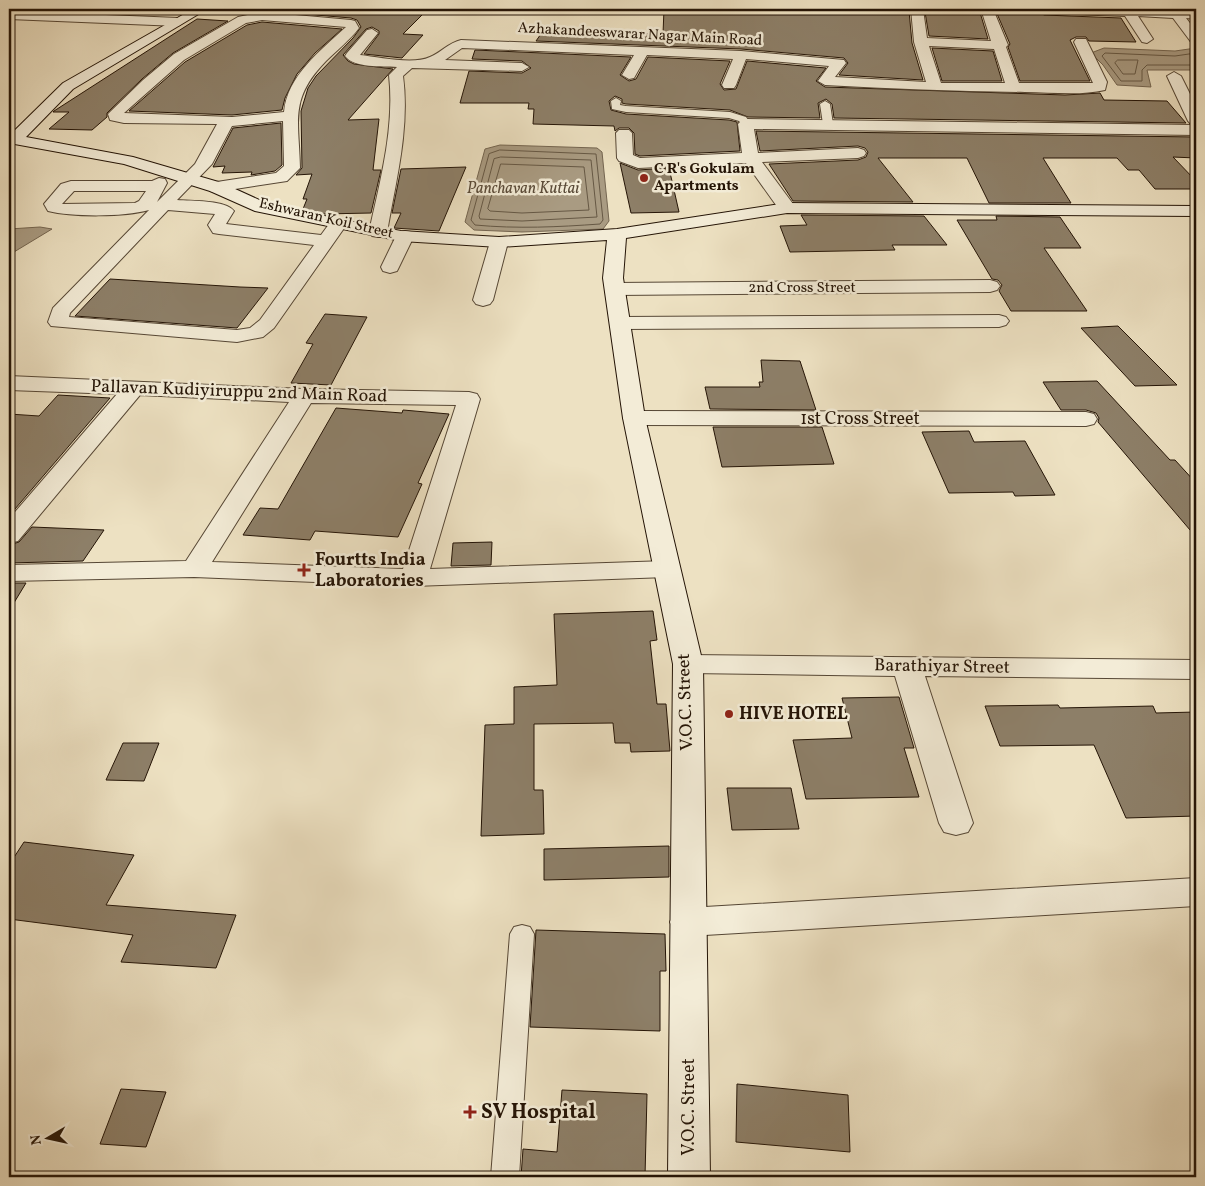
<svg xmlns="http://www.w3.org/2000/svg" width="1205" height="1186" font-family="Vollkorn,serif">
<rect width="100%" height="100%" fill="#ede1c2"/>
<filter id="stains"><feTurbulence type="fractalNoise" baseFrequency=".004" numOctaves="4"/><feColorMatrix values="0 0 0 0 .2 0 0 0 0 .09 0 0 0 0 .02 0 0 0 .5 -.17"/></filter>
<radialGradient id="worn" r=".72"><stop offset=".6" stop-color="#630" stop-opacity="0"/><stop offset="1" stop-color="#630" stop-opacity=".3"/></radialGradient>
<path fill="#a99b82" stroke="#746550" d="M1104,48L1175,51L1196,48V70H1147L1151,87L1117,85L1103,65L1091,53Z
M500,145L597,148L602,152L609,221L603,229L522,232L474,230L465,222L485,149Z
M40,227L52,229L9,255V229Z"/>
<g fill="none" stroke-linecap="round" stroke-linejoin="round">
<path stroke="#665844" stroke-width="1" d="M1196,53L1175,56L1105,53L1102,56L1121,81H1142V70L1147,65H1196
M1118,60H1138L1135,74H1123L1115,63Z
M500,150L596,154L603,220L600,224C558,227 517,229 475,225L471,220L489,154Z
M501,157L591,160L597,217L522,221L480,219L479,216L494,159Z
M501,164L584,167L589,210L522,213L490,211L488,209Z"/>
</g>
<path fill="#8d7f68" stroke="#241406" d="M272,9L423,14L403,34L423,35L402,58L364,54L379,34V31L372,27L366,29L343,55L348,61L354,64L393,69L348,120L379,119L373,170H381L371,213L323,214L303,209L307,199H303L312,174L296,175L302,168L301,111L308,88L316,76L353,38L361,27L357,20L351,18L269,11Z
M664,9H896V11H909L912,43L923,80L839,75L848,63L844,58L741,49L536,41L543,31L663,34Z
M963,9H979L988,39L929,36L925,12L963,13Z
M995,9H1036L1044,15L1121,18L1136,42L1089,41L1086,37H1076L1070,40L1090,81H1020L1008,47L1010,44Z
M197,19L228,21L173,53L142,79L107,113V117L92,130L49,129L69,112H53L54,111Z
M262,22L342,29L315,53L297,74L285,98L282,110L232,115L129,111L185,62L247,25Z
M932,48L993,51L1002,81H942Z
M475,50L631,57L620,75L629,81L636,79L648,57L730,61L720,84L724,90L736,89L747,61L826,68L816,81L825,87L1065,95L1100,93L1104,100L1167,101L1186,123L834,118L832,104L826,99L818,103L820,118L748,117L730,110L626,104L622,103V99L615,96L609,101L611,110L626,114L729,120L737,122L740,151L640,156L635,154L634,133L629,128H619L615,131L614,126L533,124L534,109H528L529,103H460L469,71L522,73L531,68L522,61L472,59Z
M281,123L282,165L275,171L251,175L252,172L222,173L225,166L213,167L233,128Z
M756,131L1196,137V158L1173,157L1196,181V189H1155L1139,170H1128L1117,158H1043L1071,203H989L967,158H878L913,202L793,201L769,164L858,160L866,157L868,152L865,148L858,146L760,151Z
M620,163L638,170L669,168L679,212L631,213Z
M466,167L439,231L394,228L401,213H392L401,169Z
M801,215L924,216L947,245H892L895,250L790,252L780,226L807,225Z
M996,216L1060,217L1081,248H1044L1087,311H1011L999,291L1002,285L998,280L992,279L957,220H997Z
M110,279L240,287L268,288L237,328L75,316Z
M325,314L367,317L331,385L291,383L313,344L306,343Z
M1118,326L1177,385L1135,386L1081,328Z
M761,360L800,361L816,410L710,409L705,387H760L759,382H763Z
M1097,381L1170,460H1175L1196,483V537L1098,422L1099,418L1096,413L1086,410H1061L1043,382Z
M58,395L110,398L9,516V414L39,416Z
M336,408L402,413L403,410L449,414L418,483L422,484L398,537L315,531L310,540L243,535L260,508L278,509Z
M713,427H822L834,464L722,467Z
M969,431L974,442L1025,441L1055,495L1015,496L1013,492L949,493L922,432Z
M32,527L104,530L83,561L9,563V545L19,542Z
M492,542L491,565L451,566L453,543Z
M9,583H26L9,611Z
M653,611L657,640L650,641L657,704H666L670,751L631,752L630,743H615L613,723L534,724V790H543L544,834L481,836L485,725L514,724V687L557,685L554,614Z
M899,697L914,748H904L919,797L806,799L793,740L852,738L842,698Z
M1058,705L1060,708L1153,706L1156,713L1196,712V816L1126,818L1094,745L1000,746L985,706Z
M123,743H159L144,781L106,780Z
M727,788H791L799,829L732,830Z
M24,842L134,855L106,905L236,915L216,968L121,962L133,935L9,919V865Z
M669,846V877L544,880V849Z
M536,930L665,934L666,971H660V1031L530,1027Z
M737,1084L848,1095L850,1152L736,1142Z
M121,1089L166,1092L146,1147L100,1144Z
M562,1090L647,1094L645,1177H521L523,1149L557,1152Z"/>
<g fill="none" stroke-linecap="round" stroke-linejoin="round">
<g stroke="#564735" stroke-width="2">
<path id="lane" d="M616,98L621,101L620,105L626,106L730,112L746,117L751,124L749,126H743L739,121L729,118L626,112L612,109L611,101Z
M825,101L830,104L833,124L828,127L823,124L820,104Z
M522,925L530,927L534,934L519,1177H491L510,934L514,927Z"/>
</g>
<g stroke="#564735" stroke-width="2">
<path id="street" d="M911,9H923L927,38L991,41L981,9H993L1008,45L1006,47L1019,83H1093L1074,42L1076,39H1086L1107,82L1105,90C1080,96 1050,92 1025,92C958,91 892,89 825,85L818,81L829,66L746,59L736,85L734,88H724L722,85L733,59L647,55L634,78L629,79L622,75L634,55L462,48L445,60L522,63L529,67L522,71L412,68L403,76C410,128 396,181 387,232L384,236L378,237L372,236L369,232C380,181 395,128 389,75L397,67C382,66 354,68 345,56L347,53L367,30L372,29L378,33L360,55C378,57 413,65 430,57C442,52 448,43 461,40L741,51L844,60L846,63L835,77L926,82L914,42ZM929,46L994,49L1005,83H941Z
M1038,9H1178L1180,11H1196V19L1186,18L1196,31V43L1191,42L1173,18L1138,16L1153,39L1147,43L1142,42L1125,16L1044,13Z
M9,11L178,18L184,22L178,26L9,19Z
M262,12L351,20L355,21L359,28C350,40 337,50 326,61C289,99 299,120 300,168L287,181L216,192L210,191L208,187L210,183L276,173L284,166L283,121L232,126L212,164L177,200C191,201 226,200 234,211L226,224L321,235L332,220L338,219L344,220L347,224L274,328L263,337L237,342L51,326L48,322L53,308L149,210C125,217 72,217 48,211L44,204L61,184L71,181H152L159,178L165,179L167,183L157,202L195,164L217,124L124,123L110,120L108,114L143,80L174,54L238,17ZM262,20L346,27C321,50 287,76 284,112L232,117L124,113L184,60L246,23ZM74,191H146L139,201L135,203L62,204ZM168,210L215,214L208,225L213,233L219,234L314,245L260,320L250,328L237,330L69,317L70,313Z
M1174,72L1181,76L1196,106V135L754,129L758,153L858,148L864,150L866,153L864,156L858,158L762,162L796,208L793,212L787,213L781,212L746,163L638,168L619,161L617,158L616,133L619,130H629L632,133L633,155L640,158L742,153L738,124L741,121L746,119L1195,125L1191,124L1188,121L1167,76Z
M405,231L411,232L414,236L399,267L397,271L390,273L383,271L381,267L396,236L399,232Z
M499,237L505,238L508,242L493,300L490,304L483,306L476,304L473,300L490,242L493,238Z
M990,280L997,282L1000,286L997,290L990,292L615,295L608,293L605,289L608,285L615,283Z
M999,315L1006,317L1009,321L1006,325L999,327L620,329L613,327L610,323L613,319L620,317Z
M9,376L304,389L469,392L477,394L480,399L430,569L667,561L676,563L680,569L676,575L667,577L414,586L194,577L9,581V565L186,561L289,402L140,395L18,541L9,543V519L117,394L9,390ZM311,403L456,405L403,569L212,562Z
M634,411L1086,412L1094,414L1097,419L1094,424L1086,426L634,425L626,423L623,418L626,413Z
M688,655L1196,660V679L925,676L973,823L968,832L956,835L944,832L939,823L895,676L688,673L678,671L673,664L678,657Z
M1196,878V906L688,936L675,932L670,922L675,912L688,908Z"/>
</g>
<g stroke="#241406" stroke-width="2">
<path id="secondary" d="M193,9H207L73,89L26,137L133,157L222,183L266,203L338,219L401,231L499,237L617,229L787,203L1196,206V216L787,213L626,238L623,278L645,418L703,664L710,1177H668L673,664L623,418L603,278L607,240L499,247L401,241L255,211L210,191L124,164L9,143V133L11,134L63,83Z"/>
</g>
<use href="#lane" fill="#f3ecd7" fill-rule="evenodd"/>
<use href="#street" fill="#f3ecd7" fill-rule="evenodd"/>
<use href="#secondary" fill="#f3ecd7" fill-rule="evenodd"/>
</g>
<g fill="#8f2418" stroke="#f3ecd7" stroke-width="2">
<circle cx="644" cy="178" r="5"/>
<path d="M301.5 562.5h5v5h5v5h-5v5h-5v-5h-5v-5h5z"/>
<circle cx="729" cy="714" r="5"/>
<path d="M467.5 1104.5h5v5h5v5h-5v5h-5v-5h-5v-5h5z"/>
</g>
<g text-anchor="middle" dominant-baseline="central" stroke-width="5" stroke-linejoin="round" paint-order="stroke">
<g font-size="15" fill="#241406" stroke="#f3ecd7">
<text transform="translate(640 35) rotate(3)">Azhakandeeswarar Nagar Main Road</text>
<text transform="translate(326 219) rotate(13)">Eshwaran Koil Street</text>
<text x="802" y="288">2nd Cross Street</text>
</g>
<g font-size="15" font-weight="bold" fill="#241406" stroke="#f3ecd7" text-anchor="start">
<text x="654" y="169">C R's Gokulam<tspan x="654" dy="17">Apartments</tspan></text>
</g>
<g font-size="16" font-style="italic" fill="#594a38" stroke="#f3ecd7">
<text x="523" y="189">Panchavan Kuttai</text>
</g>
<g font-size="18" fill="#241406" stroke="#f3ecd7">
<text transform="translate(239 392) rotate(2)">Pallavan Kudiyiruppu 2nd Main Road</text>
<text x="860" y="419">1st Cross Street</text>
<text transform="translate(942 667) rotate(1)">Barathiyar Street</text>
<text transform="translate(686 702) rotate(-92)">V.O.C. Street</text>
<text transform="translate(689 1107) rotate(-90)">V.O.C. Street</text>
</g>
<g font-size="18" font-weight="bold" fill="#241406" stroke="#f3ecd7" text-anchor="start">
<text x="315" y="560">Fourtts India<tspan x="315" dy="21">Laboratories</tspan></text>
<text x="739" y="714">HIVE HOTEL</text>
</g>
<g font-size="21" font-weight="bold" fill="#241406" stroke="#f3ecd7" text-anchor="start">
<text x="481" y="1112">SV Hospital</text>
</g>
</g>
<rect width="1205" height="1186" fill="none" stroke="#ede1c2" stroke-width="30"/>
<rect x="10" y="10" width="1185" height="1166" fill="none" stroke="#241406" stroke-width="2.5"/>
<rect x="15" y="15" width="1175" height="1156" fill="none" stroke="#241406"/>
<g transform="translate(48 1138) rotate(261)" stroke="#f3ecd7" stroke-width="4" paint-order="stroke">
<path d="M0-4L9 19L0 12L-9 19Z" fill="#241406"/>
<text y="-8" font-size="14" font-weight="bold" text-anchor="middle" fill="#241406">N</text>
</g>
<rect width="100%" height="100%" filter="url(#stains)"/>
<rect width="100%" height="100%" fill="url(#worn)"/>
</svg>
